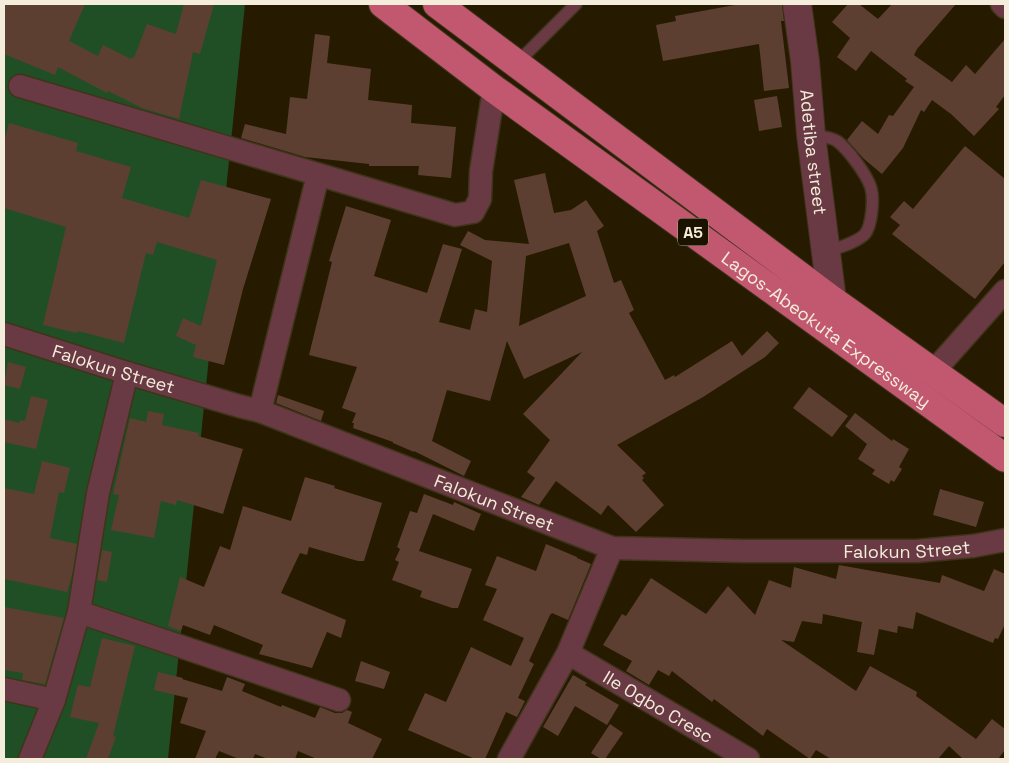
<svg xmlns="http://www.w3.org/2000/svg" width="1009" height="763" font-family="'Space Grotesk',sans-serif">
<rect width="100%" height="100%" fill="#261b00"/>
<path fill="#204f25" d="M4,4H245L168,759H4Z"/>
<path fill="#5d3f31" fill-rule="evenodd" d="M4,4H85L69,41L98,56L103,45L131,59L132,57L134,58L147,24L176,34L184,4H214L200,54L193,52L179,119L142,108L108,91L107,93L58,67L55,75L4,54Z
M740,4H782L784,21H781L789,88L764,91L759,44L663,61L656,25L676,21L675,16Z
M848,4H859L878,19L892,4H956L917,49L914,55L952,82L966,65L975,74L1005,39V95L996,107L999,109L974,136L951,114L932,100L924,112L921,110L903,148L882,174L864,159L847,140L862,121L878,134L889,115L893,116L914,87L905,81L907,79L871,51L856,71L837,57L850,38L832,22Z
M315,34L330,36L327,63L371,69L368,100L412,105L411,123L456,127L451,178L418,175L419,166H369V164L305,157L241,138L245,124L286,134L290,97L307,99Z
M777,96L782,127L759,131L754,100Z
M9,123L78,143L76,151L131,167L122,198L189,218L201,180L271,199L243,289L224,365L193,357L196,345L176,336L183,318L201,326L217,260L157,242L153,255L146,253L124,343L78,331L77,333L43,325L66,227L4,208V142Z
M965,146L1005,179V262L975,299L892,234L900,225L890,217L904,201L913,209Z
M545,173L554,213L571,210L586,200L604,226L597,231L614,283L621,280L634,310L629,313L665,380L674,375L675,377L732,341L742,356L767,331L779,343L765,357L703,397L617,445L646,473L642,476L644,478L642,480L664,505L636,532L608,505L601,515L556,481L539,505L521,497L535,478L527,472L550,440L523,414L582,352L524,379L507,341L490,401L447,390L432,441L471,461L464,476L414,451V452L393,443V442L353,428L354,423H352L356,413L342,408L357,367L309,355L332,262L329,261L346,206L391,220L374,276L427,293L443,244L462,249L439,322L470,330L475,309L487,312L492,261L460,245L468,231L485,240L529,244L514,180ZM569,243L586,296L519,326L526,256Z
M8,362L26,367L20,389L4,385Z
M809,387L848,416L832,437L793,408Z
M278,395L324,411L321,421L276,403Z
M31,396L48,400L36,449L4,442V419L19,423L20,420L25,421Z
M148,411L164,414L162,425L199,433L198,436L243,449L223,514L177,500L176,505L161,501L154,538L111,530L119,495L113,494L130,418L146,422Z
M855,413L892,441L893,439L909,449L899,467L902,469L894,482L891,480L889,484L872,474L875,470L858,459L867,444L845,426Z
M42,461L70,468L64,493L59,492L50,538L77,544L72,575L67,592L4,579V488L34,494Z
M305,477L335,486L334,488L382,503L364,561H358L309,547L307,555L300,553L281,593L346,620L341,638L327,632L312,668L259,654L263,645L214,625L210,635L183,625L181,631L168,626L180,577L204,587L220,546L230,550L243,506L291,521Z
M940,489L984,502L976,527L933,515Z
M424,494L453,505L454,502L481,514L474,531L433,514L419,551L472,569L458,608H452L420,597L422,591L392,580L399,562L395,560L400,549L397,547L410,511L417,513Z
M546,544L577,557V558L591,564L568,620L552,613L550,615L529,661L534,664L518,698L525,701L517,717L506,712L485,759H475L408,730L425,693L446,702L471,647L511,666L524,638L483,620L497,589L485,585L497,556L536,571Z
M102,550L112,552L107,582L97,580Z
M839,565L940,583L942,575L984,591L994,569L1005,574V624L998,639L995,638L993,643L916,612L913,629L898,626L897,633L879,629L874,655L857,652L862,622L823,614L822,624L802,621L794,642L781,640L856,691L870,666L917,692L916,696L976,739L992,719L1005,729V750L998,759H963L949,746L938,759H831L816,750L810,759L767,729L763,736L714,699L712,702L672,671L669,676L658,670L649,685L626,671L632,661L603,645L622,614L626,616L651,578L706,614L728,586L755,615L769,580L791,588L794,567L836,579Z
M4,607L64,618L45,684L22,680L23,673L4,670Z
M102,638L135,646L113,736L116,737L108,759H86L99,723L70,717L78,685L90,687Z
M361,661L390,672L384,689L355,681Z
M158,672L183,678L182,679L222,691L227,677L245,684L242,691L281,707L282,705L315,718L320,707L335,713H342L347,710L352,712L348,723L382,739L372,759H317L298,751L295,759H268L255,754L253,759H239L219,751L215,759H195L206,731L180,723L188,698L154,690Z
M573,675L587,683L585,685L619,705L607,725L575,706L558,736L543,727Z
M610,724L623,733L605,759H601L591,753Z"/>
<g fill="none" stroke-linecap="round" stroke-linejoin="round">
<g stroke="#3f341a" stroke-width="14">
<path id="service" d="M517,63L576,4
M811,135C819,136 831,137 837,141C848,149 867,175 871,188C874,199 872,225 865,234C858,242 837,248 827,252"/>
</g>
<g stroke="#3f341a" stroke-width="25">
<g id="minor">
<path d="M1002,4L1005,7"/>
<path d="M20,86L455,215L473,212L480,199L481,171L494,89"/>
<path id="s1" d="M4,334L127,373L239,406L260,411L612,548L744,551H917L973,546L1005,540"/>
<path d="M933,372L1005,291"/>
<path d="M260,411L318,175"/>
<path d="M79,612L339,700"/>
<path id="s2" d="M568,653L748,759"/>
<path d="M4,689L54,700"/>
<path d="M30,759L54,700L79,612L98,493L127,373"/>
<path d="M509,759L568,653L612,548"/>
</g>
</g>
<g stroke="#3f341a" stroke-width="30">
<g id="tertiary">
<path id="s3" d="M797,4L805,61L811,135L832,300"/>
</g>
</g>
<g stroke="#3f341a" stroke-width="30">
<g id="trunk">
<path id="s4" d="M383,4L494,89L1005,458"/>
<path d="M437,4L832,300L1005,423"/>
</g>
</g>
<use href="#service" stroke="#693a43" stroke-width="11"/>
<use href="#minor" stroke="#693a43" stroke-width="22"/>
<use href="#tertiary" stroke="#693a43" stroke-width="28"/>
<use href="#trunk" stroke="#c25870" stroke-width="28"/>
</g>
<g text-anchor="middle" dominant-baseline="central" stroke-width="5" stroke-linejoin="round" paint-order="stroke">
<rect fill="#1b1200" stroke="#b3ab9a" stroke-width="1" x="678" y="218.5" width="30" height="27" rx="4"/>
<g font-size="16" font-weight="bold" fill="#f4eddc">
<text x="693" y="232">A5</text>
</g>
<g font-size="18" fill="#f4eddc" stroke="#1b1200">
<text stroke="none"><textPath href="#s3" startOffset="149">Adetiba street</textPath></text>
<text stroke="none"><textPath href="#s4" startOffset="550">Lagos-Abeokuta Expressway</textPath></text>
<text stroke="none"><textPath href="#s1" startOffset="115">Falokun Street</textPath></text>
<text stroke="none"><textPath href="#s1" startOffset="519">Falokun Street</textPath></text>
<text stroke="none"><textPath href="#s1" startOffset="940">Falokun Street</textPath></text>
<text stroke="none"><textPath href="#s2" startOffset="105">Ile Ogbo Cresc</textPath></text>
</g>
</g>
<rect width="1009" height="763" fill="none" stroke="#f4eddc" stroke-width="10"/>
</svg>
